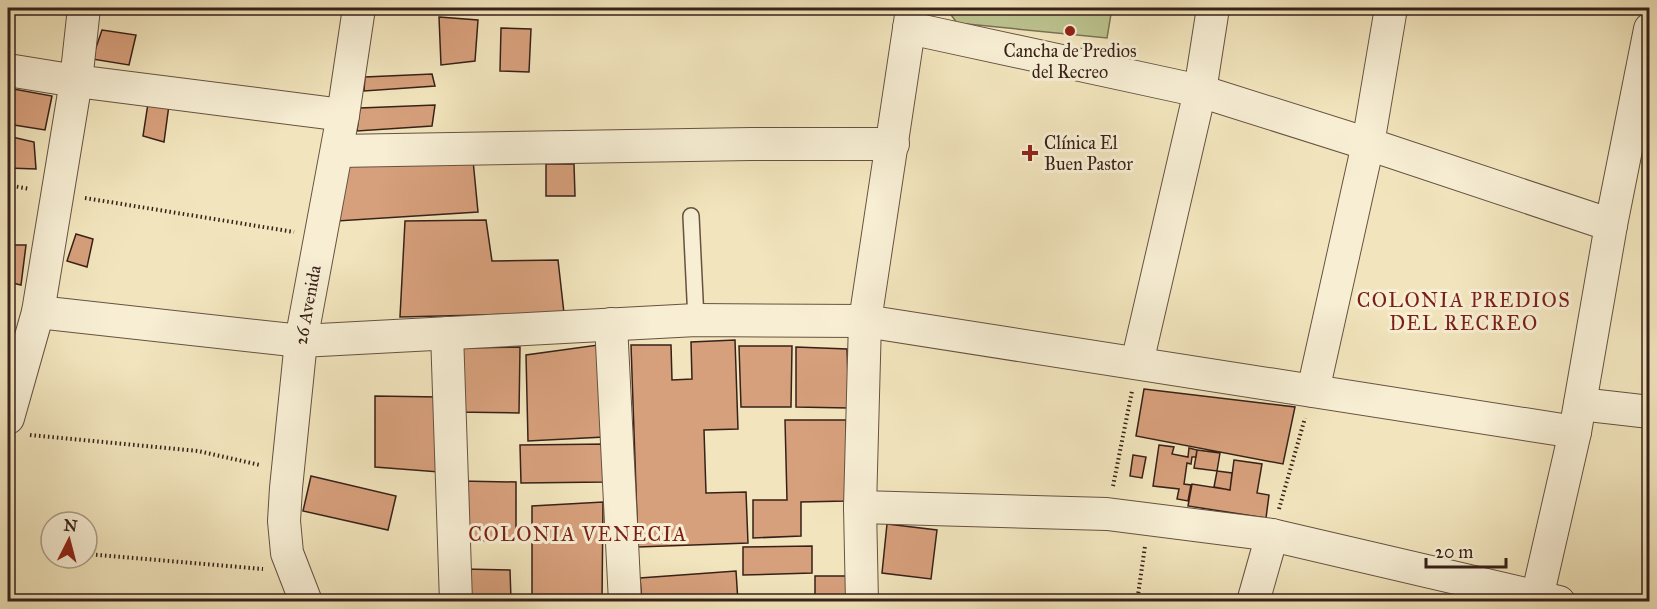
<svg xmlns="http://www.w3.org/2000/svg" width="1657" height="609" font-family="'IM FELL Great Primer',serif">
<rect width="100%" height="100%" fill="#f2e5bd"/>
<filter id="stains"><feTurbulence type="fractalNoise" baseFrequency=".00333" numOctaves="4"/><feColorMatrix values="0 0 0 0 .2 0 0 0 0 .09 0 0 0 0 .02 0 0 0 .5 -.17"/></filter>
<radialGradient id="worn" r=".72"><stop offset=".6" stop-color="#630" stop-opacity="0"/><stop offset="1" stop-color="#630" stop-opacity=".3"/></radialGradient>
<path fill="#bcc490" stroke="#7a7254" stroke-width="1.5" d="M946,8H1112L1107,38L957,23Z"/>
<path fill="#d7a07c" stroke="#372118" stroke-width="1.5" d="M439,17L478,20L475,61L441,65Z
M501,28L531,29L529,72L500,71Z
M102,30L136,35L129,65L92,59Z
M432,74L435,86L364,91L365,77Z
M8,88L52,96L45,130L8,124Z
M149,97L169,105L164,142L143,136Z
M435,105L432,126L357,131L360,108Z
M8,136L34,142L36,169L8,168Z
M473,160L478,212L337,221L342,162Z
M546,164H574L575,196H546Z
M486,220L492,261L558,260L564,313L400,317L405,221Z
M76,234L93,239L87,267L67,261Z
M8,245H26L21,285L8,282Z
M735,340L738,429L704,430L706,493L746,492L748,543L638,547L631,345H671L672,380L692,379L691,342Z
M598,345L604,437L528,441L526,355Z
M739,346H792L791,407H741Z
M520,347L519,413L454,412L456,348Z
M796,347L847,349L849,408L796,407Z
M1144,389L1295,407L1283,464L1136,436Z
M375,396L439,397V472L375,467Z
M785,420H846V501L801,502V536L753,538V500H787Z
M608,444L605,482L521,483L520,445Z
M1159,445L1174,447L1172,454L1188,457L1189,448L1197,450L1196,457H1192L1191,464L1187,463L1184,484L1191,485L1188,501L1177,499L1179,489L1153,486Z
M1197,450L1220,453L1217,471L1194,468Z
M1133,455L1146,457L1142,478L1130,476Z
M1234,460L1262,464L1257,493L1269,495L1266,518L1188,506L1192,484L1230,490Z
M1217,471L1232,473L1230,490L1214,487Z
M311,476L396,496L388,530L303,511Z
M460,481L516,482V539L459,542Z
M603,502L602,602H532V506Z
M887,524L937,530L931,579L882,573Z
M812,546V573L743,575V547Z
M464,569L510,570L511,600L463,601Z
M736,571L738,602H642L640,578Z
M815,576H847V602H815Z
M511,600V602L463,601Z"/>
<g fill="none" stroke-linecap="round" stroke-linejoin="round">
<g stroke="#665241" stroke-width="18">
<path id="lane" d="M691,216L696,320"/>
</g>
<g stroke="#665241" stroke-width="34">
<g id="street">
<path d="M909,28L1200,91L1368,144L1611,225"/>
<path d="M8,70L76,81L343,115"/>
<path d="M337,151L751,144H893"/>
<path d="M38,312L301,341L696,320L865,321L1575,432"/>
<path d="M611,324L625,602"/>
<path d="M447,333L456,602"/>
<path d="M1137,363L1200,91L1213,8"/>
<path d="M1313,391L1368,144L1391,8"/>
<path d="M1580,404L1650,412"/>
<path d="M8,418L38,312L76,81L84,8"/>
<path d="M860,507L1107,514L1272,535L1559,602"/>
<path id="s1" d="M306,602L287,553L284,521L286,488L301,341L343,115L359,8"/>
<path d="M862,602L860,507L865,321L912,9"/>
<path d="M1253,602L1272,535"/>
<path d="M1536,602L1575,432L1611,225L1650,29"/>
</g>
</g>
<path stroke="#372118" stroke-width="4" stroke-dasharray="1.5 3" stroke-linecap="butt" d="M8,185L30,189
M85,198L294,232
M30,435L198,451L260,465
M1113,486L1132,391
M1279,509L1305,418
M87,554L263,569
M1137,602L1145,546"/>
<use href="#lane" stroke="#f7eed4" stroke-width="15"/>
<use href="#street" stroke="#f7eed4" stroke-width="32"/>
</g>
<g fill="#8f2418" stroke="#f7eed4" stroke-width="2">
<circle cx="1070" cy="31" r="6"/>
<path d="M1027 144h6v6h6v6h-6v6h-6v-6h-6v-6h6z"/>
</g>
<g text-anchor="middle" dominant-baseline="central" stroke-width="6" stroke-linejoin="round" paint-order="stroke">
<g font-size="18" fill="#372118" stroke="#f7eed4">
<text x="1070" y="51">Cancha de Predios<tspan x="1070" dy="21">del Recreo</tspan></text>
<text x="1044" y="143" text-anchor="start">Clínica El<tspan x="1044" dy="21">Buen Pastor</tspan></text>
</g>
<g font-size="18" fill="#372118" stroke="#f7eed4">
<text stroke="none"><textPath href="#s1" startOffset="302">26 Avenida</textPath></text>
</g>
<g font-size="20" letter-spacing="1.5" fill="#7a1f14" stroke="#f7eed4">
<text x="1464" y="300">COLONIA PREDIOS<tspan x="1464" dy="23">DEL RECREO</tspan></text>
<text x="578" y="534">COLONIA VENECIA</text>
</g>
</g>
<rect width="1657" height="609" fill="none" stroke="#f2e5bd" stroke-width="30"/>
<rect x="9" y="9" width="1639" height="591" fill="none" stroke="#372118" stroke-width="3"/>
<rect x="15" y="15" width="1627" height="579" fill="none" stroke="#372118" stroke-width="1.5"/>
<g transform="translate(69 540) rotate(6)"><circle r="28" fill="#f7eed4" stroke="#aa9c89" stroke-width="1.5"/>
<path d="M0-4.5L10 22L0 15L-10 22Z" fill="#8f2418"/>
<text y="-9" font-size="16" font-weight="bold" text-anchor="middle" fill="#372118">N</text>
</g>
<path d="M1426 558v9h80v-9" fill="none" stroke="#372118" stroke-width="3"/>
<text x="1435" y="558" font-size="18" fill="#372118" stroke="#f7eed4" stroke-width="4.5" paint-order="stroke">20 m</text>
<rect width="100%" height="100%" filter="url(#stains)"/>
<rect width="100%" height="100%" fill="url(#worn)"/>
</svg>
